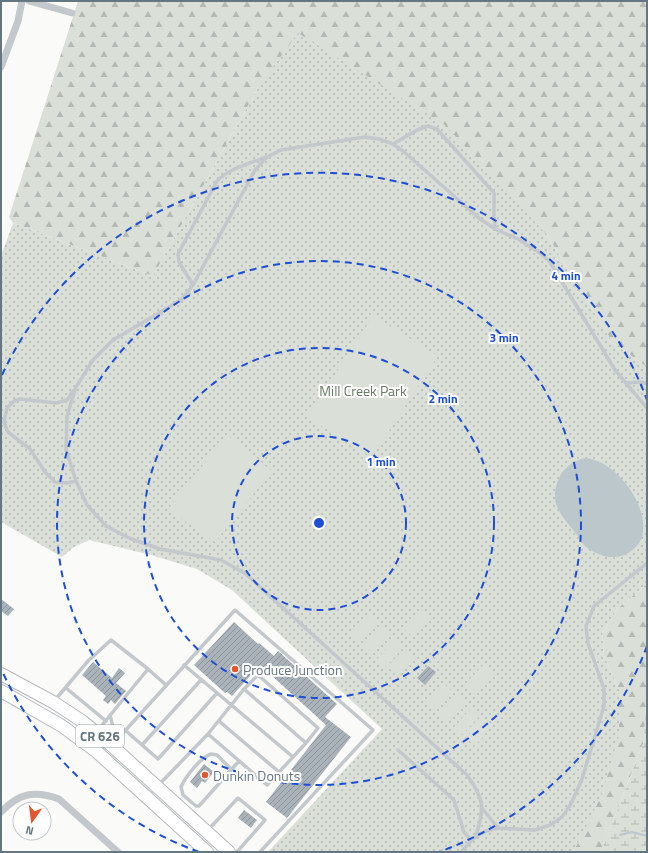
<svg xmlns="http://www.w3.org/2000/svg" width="648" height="853" font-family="'Titillium Web',sans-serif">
<defs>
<pattern id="forest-firs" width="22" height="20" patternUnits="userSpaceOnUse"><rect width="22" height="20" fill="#dadfd7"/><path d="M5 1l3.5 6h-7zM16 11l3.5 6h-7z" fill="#b4b9b4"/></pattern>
<pattern id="wetland-marsh" width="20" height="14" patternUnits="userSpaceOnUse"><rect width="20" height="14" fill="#dadfd7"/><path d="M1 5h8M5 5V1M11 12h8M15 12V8" fill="none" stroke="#b4b9b4"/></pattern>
<pattern id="park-dots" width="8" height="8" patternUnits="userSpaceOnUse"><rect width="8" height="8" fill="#dadfd7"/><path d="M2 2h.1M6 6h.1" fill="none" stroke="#b4b9b4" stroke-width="1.8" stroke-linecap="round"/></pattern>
<pattern id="building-hatch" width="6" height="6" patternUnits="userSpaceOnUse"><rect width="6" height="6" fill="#aab3b9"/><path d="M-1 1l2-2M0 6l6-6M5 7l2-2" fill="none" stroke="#8e969c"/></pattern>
</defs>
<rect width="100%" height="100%" fill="#fafaf8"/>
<path fill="url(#forest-firs)" d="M78,1H647V367L613,343L547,235L259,86L153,276L13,223L9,217Z
M647,584V684L644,741L601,852H572L578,843L619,690L604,656L602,634L618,608Z"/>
<path fill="url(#wetland-marsh)" d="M647,684V852H601L644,741Z"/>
<path fill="url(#park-dots)" d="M298,33L445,125L547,235L613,343L647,367V584L618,608L602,634L604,656L619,690V735L602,794L578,843L572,852H268L382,729L232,590L197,569L151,555L89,540L74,547L62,557L1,522V256L13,223L153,276L259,86Z"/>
<path fill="#dadfd7" d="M373,316L438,356L372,457L307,417Z
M227,435L272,471L215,542L168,509Z
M421,609L431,618L413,637L404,629Z
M368,615L377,623L359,643L351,635Z
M380,626L389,634L372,653L363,645Z
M395,639L404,647L386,667L377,659Z
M407,650L416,658L398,677L390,669Z
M485,663L494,672L475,692L465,684Z
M444,684L453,692L436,711L427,703Z
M456,694L465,702L448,722L439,714Z
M471,708L480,716L462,735L454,727Z
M483,718L492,726L475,746L466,738Z"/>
<path fill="#bbc7cb" d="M585,458C615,460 646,502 643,530C643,539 638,546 631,551C616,562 598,557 584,545C570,521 545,509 559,478C564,467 573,461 585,458Z"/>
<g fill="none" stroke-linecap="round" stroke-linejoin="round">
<path stroke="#bbc7cb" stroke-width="2" d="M620,835L632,832L647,836"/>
</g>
<path fill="url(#building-hatch)" d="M1,599L14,609L8,616L1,611Z
M234,622L258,644L259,643L274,656L278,651L337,704L325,717L351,737L287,818L266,802L326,725L260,665L232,696L227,692L225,693L194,665Z
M93,662L112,678L119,668L125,673L116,683L126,691L115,704L111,700L108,704L103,700L106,696L82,675Z
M428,666L436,672L425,685L417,678Z
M204,764L214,772L205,783L202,781L197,788L190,782Z
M244,810L257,820L251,828L238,818Z"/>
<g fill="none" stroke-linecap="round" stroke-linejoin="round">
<g stroke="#b5babe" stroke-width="14">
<path id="primary" d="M1,674L53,702L82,721L111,745L229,852
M1,691L62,726L97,752L207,852"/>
</g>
<path stroke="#c3c8cc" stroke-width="3.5" d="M393,144L417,130L428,126L437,129L494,193C495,206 492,217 496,229
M193,285L179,262L178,254L217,181C230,168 249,164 266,157
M626,383L641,382L647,384
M73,391L67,400L56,403L20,399L14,401L7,408L4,422L8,432L30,449L45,472L55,482L67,483L76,481
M184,665L293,757
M66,688L106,721
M244,689L258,675L318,728L306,743
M55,700L88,661L111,640L148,669
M110,715L114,731L118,738
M219,721L279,772
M98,730L148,669L166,685
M125,730L158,759L217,693
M113,744L235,610L373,730L260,852
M142,745L201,680
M398,750L454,800L464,832L471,840
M231,769L217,755L211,754C200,758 186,776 181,787L183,795L196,806H199L239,761
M149,795L208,734L244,689L306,743L267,785L208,734
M482,808L498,828L535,830L550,825L562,817L571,804L582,779L604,706V689L588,643L586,626L594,606L647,563
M208,830L238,798L265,820L237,852
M476,835C485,808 484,798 467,775L246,574L221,560L160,549L129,538L106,526L87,505L76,481L66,449L67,416L76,387L93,360L113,340L181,300L193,285L255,170L267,157L281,150L365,137L379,139L393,144L403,151L480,219L497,230L518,239L540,253L550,262L615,370L647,408
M461,852C476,836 476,833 498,828"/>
<path stroke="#c3c8cc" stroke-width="7" d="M29,1L72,13
M1,67L18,21L22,1
M1,812C19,793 35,790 59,799L118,852"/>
<use href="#primary" stroke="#fff" stroke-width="12"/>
</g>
<g fill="none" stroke="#1d4ed8" stroke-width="2" stroke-dasharray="7 5">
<circle cx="319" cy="523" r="87"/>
<circle cx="319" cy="523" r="175"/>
<circle cx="319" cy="523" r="262"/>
<path d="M647 646A350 350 0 0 1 439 852M199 852A350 350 0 0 1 2 671M2 375A350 350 0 0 1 647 400"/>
</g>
<g fill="#e4572e" stroke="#fff" stroke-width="1.5">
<circle cx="235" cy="669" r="4"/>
<circle cx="205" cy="775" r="4"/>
</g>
<g text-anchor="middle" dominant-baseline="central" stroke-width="4" stroke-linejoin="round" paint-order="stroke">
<rect fill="#fff" stroke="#939fa8" stroke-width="1" x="76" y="725" width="48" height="22" rx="3"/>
<g font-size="13" font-weight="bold" fill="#657683">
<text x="100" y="736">CR 626</text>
</g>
<g font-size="14" fill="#687a64" stroke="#fff">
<text x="363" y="390">Mill Creek Park</text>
</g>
<g font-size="14" fill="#657683" stroke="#fff" text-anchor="start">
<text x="243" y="669">Produce Junction</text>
<text x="213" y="775">Dunkin Donuts</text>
</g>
</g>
<circle cx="319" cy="523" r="6" fill="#1d4ed8" stroke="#fff" stroke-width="2"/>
<g font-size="12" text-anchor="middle" font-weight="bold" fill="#1d4ed8" stroke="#fff" stroke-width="4" stroke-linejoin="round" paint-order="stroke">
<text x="566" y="280">4 min</text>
<text x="504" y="342">3 min</text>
<text x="443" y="403">2 min</text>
<text x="381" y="466">1 min</text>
</g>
<rect width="648" height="853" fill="none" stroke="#657683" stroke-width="4"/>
<g transform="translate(32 821) rotate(194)"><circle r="19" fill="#ffffff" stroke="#c1c8cd"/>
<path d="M0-3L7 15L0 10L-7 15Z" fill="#e4572e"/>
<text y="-6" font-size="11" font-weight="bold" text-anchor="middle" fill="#657683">N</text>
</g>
</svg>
